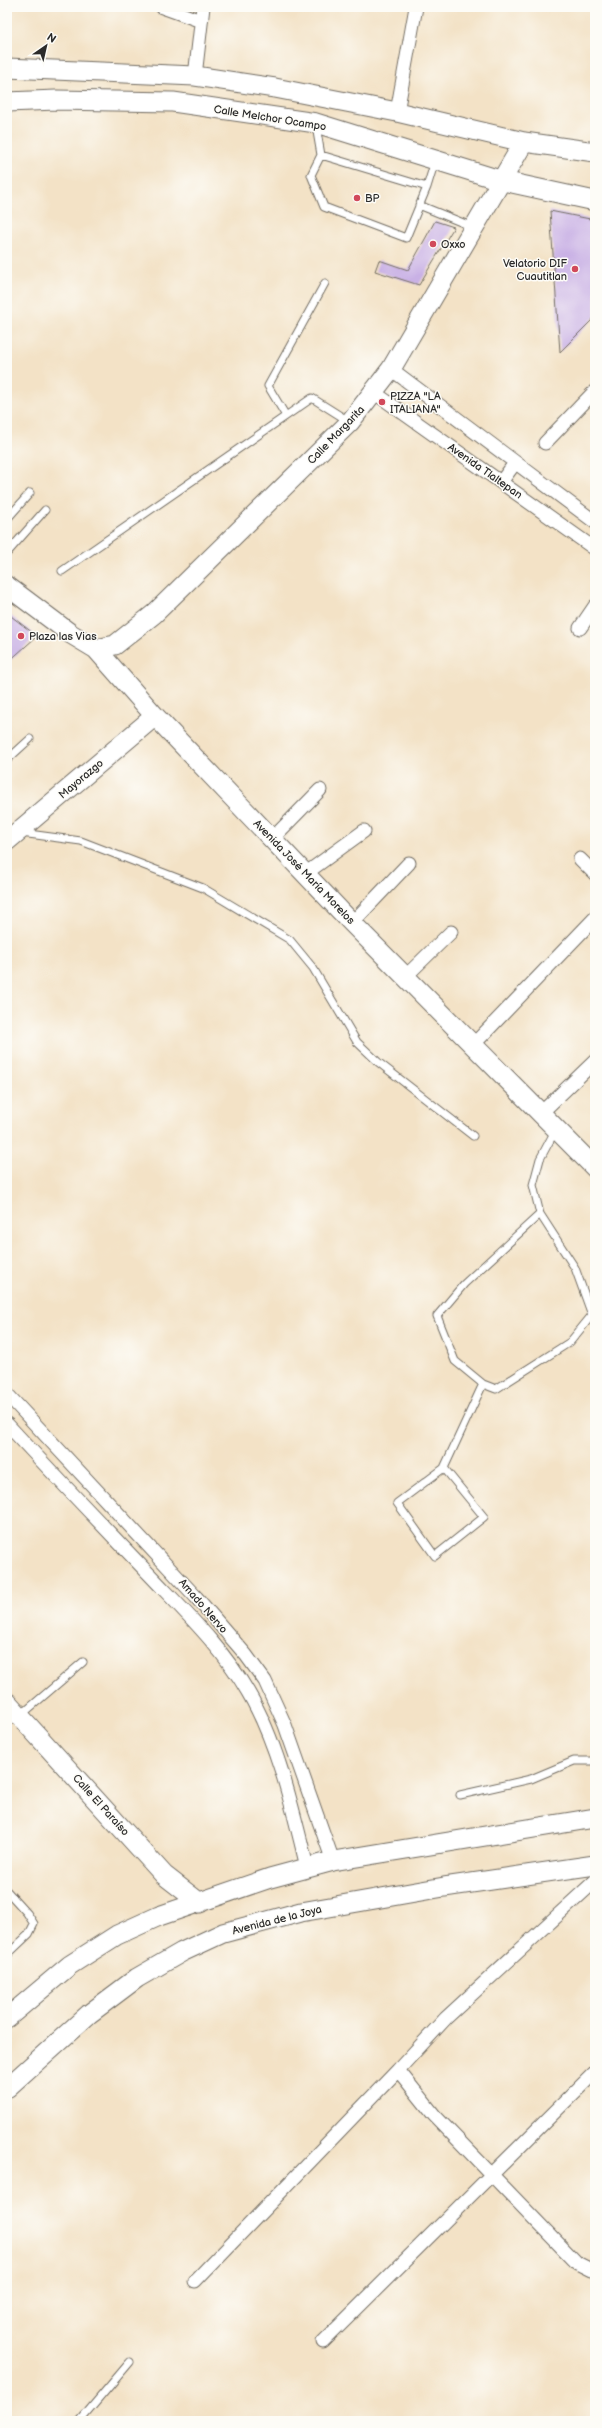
<svg xmlns="http://www.w3.org/2000/svg" width="602" height="2428" font-family="'Balsamiq Sans',sans-serif">
<rect width="100%" height="100%" fill="#fdfcf7"/>
<filter id="ink" filterUnits="userSpaceOnUse"><feTurbulence type="fractalNoise" baseFrequency=".025" numOctaves="2"/><feDisplacementMap in="SourceGraphic" scale="8" xChannelSelector="R" yChannelSelector="G"/><feConvolveMatrix kernelMatrix="1 2 1 2 8 2 1 2 1" color-interpolation-filters="sRGB"/></filter>
<filter id="wash" filterUnits="userSpaceOnUse"><feTurbulence type="fractalNoise" baseFrequency=".012" numOctaves="4" result="noise"/><feDisplacementMap in="SourceGraphic" scale="16" xChannelSelector="R" yChannelSelector="G"/><feGaussianBlur stdDeviation="0.9" result="paint"/><feColorMatrix in="noise" values="0 0 0 0 0 0 0 0 0 0 0 0 0 0 0 0 0 1.4 0 .05"/><feComposite in="paint" operator="in"/></filter>
<g filter="url(#wash)">
<rect width="100%" height="100%" fill="#f3e2c6"/>
<g id="blocks">
<path fill="#c9b1e5" d="M550,211L595,220V317L560,352Z
M435,221L454,227L419,285L375,271L379,260L408,270Z
M7,613L33,633L35,638L7,663Z"/>
</g>
</g>
<g filter="url(#ink)">
<use href="#blocks" fill-opacity="0" stroke="#716b61" stroke-width="1"/>
<g fill="none" stroke-linecap="round" stroke-linejoin="round">
<g stroke="#716b61" stroke-width="9">
<path id="lane" d="M316,126L321,155L427,187L406,238L324,207L311,175L321,155
M427,187L435,161
M419,205L473,227
M286,416L268,386L325,283
M7,519L30,493
M7,553L45,510
M62,571L312,398L350,422
M7,760L30,739
M21,833L81,841L203,888L290,940L313,968L357,1042L378,1062L473,1136
M540,1214L464,1284L437,1316L455,1361L483,1384L496,1389L570,1342L592,1315L575,1268L540,1214L533,1185L540,1159L556,1129
M444,1468L397,1503L435,1556L484,1517L444,1468L483,1384
M20,1716L83,1662
M460,1795L531,1779L574,1761H595
M7,1891L27,1913L34,1924L29,1934L7,1955
M80,2421L130,2362"/>
</g>
<g stroke="#716b61" stroke-width="15">
<path id="street" d="M162,7L201,21
M195,76L203,7
M397,112L416,7
M391,369L595,522
M375,393L595,549
M545,443L595,391
M501,482L515,463
M580,628L595,606
M272,839L320,790
M580,859L595,874
M305,874L364,831
M352,923L409,863
M405,977L451,932
M474,1044L595,918
M541,1113L595,1061
M7,1394L196,1597L246,1655L265,1681L285,1725L333,1861
M7,1424C54,1475 101,1524 149,1574C183,1610 223,1648 248,1692C278,1743 293,1810 307,1867
M595,1881L446,2018L398,2070L434,2115L577,2263L591,2270L595,2269
M195,2281L398,2070
M323,2342L595,2072"/>
</g>
<g stroke="#716b61" stroke-width="21">
<path id="secondary" d="M7,68L195,76L275,88L397,112L524,142L595,152
M7,102L56,100L173,102L316,123L503,181L595,201
M7,586L71,634L96,649L155,716L352,923L595,1168
M96,649L115,645L154,614L350,422L391,369L524,142
M7,841L155,716
M7,1702L164,1875L200,1903
M7,2018L70,1965L117,1935L159,1916L270,1878L333,1861L595,1818
M7,2088L89,2014L137,1978L182,1952L223,1933L301,1912L444,1887L595,1865"/>
</g>
<use href="#lane" stroke="#fff" stroke-width="7"/>
<use href="#street" stroke="#fff" stroke-width="13"/>
<use href="#secondary" stroke="#fff" stroke-width="19"/>
</g>
</g>
<g fill="#d1495b" stroke="#fdfcf7" stroke-width="1.5">
<circle cx="357" cy="198" r="4"/>
<circle cx="433" cy="244" r="4"/>
<circle cx="575" cy="269" r="4"/>
<circle cx="382" cy="402" r="4"/>
<circle cx="21" cy="636" r="4"/>
</g>
<g text-anchor="middle" dominant-baseline="central" stroke-width="3" stroke-linejoin="round" paint-order="stroke">
<g font-size="11" fill="#2b2b2b" stroke="#fdfcf7">
<text transform="translate(270 118) rotate(9)">Calle Melchor Ocampo</text>
<text transform="translate(336 435) rotate(-46)">Calle Margarita</text>
<text transform="translate(485 471) rotate(35)">Avenida Tlaltepan</text>
<text transform="translate(81 779) rotate(-40)">Mayorazgo</text>
<text transform="translate(304 872) rotate(46)">Avenida José María Morelos</text>
<text transform="translate(203 1606) rotate(49)">Amado Nervo</text>
<text transform="translate(101 1805) rotate(48)">Calle El Paraíso</text>
<text transform="translate(277 1920) rotate(-14)">Avenida de la Joya</text>
</g>
<g font-size="11" fill="#2b2b2b" stroke="#fdfcf7" text-anchor="start">
<text x="365" y="198">BP</text>
<text x="441" y="244">Oxxo</text>
<text x="567" y="263" text-anchor="end">Velatorio DIF<tspan x="567" dy="13">Cuautitlan</tspan></text>
<text x="390" y="396">PIZZA "LA<tspan x="390" dy="13">ITALIANA"</tspan></text>
<text x="29" y="636">Plaza las Vias</text>
</g>
</g>
<rect width="602" height="2428" fill="none" stroke="#fdfcf7" stroke-width="24"/>
<g transform="translate(46 46) rotate(34)" stroke="#fdfcf7" stroke-width="3" paint-order="stroke">
<path d="M0-3L7 15L0 10L-7 15Z" fill="#2b2b2b"/>
<text y="-6" font-size="11" font-weight="bold" text-anchor="middle" fill="#2b2b2b">N</text>
</g>
</svg>
